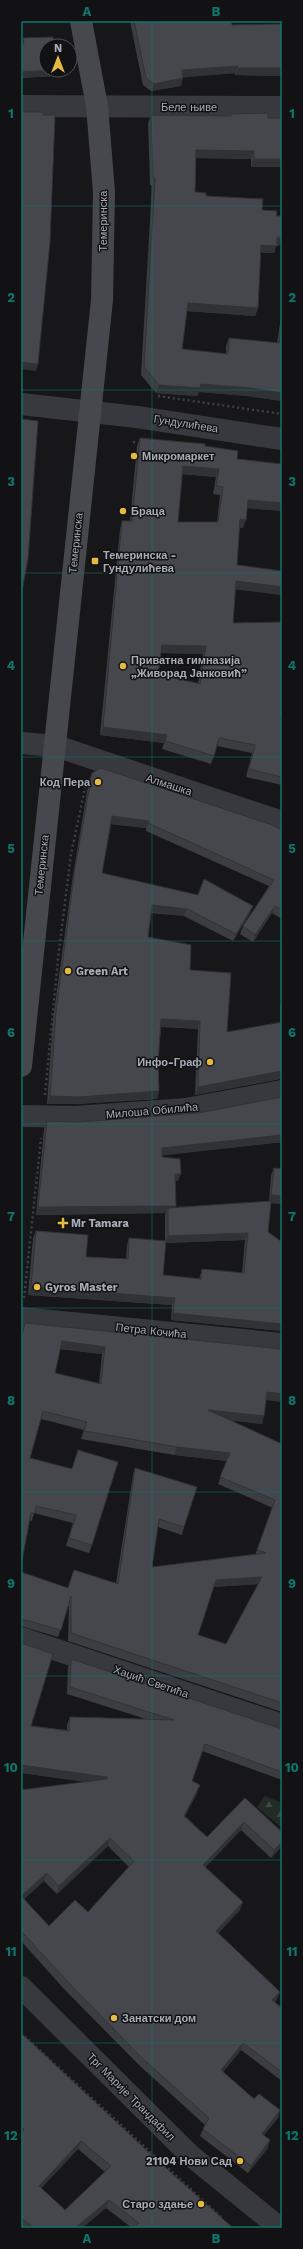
<svg xmlns="http://www.w3.org/2000/svg" width="303" height="2249" font-family="'Work Sans',sans-serif">
<defs>
<pattern id="forest-firs" width="22" height="20" patternUnits="userSpaceOnUse"><rect width="22" height="20" fill="#232b25"/><path d="M5 1l3.5 6h-7zM16 11l3.5 6h-7z" fill="#404743"/></pattern>
</defs>
<rect width="100%" height="100%" fill="#171719"/>
<path fill="url(#forest-firs)" d="M265,1796L282,1803V1828L257,1807Z"/>
<g fill="none" stroke-linecap="round" stroke-linejoin="round">
<path stroke="#3e4044" stroke-width="2.5" stroke-dasharray="2 3" stroke-linecap="butt" d="M158,396L282,414
M133,442L141,443
M45,1095L58,959L71,854L87,779
M24,1298L41,1138
M21,2033L222,2218"/>
<path stroke="#38393e" stroke-width="22" d="M21,106L282,107
M21,743L56,746L282,822
M21,1116L76,1117L186,1109L282,1091
M21,1318L282,1344
M21,1638L282,1725
M21,1987L190,2155L280,2228"/>
<path stroke="#38393e" stroke-width="22" d="M21,404L137,417L282,439"/>
<path stroke="#46484d" stroke-width="22" d="M21,1066L102,300L104,192L97,106L81,21"/>
</g>
<path fill="#3c3d41" fill-rule="evenodd" d="M130,21H231L232,25L282,24V76L235,75V73L183,77L181,86L151,91L143,85Z
M23,38L53,76L21,78V43Z
M231,114L268,118H282V167H251V159L196,158L195,192L262,210L276,216H282V239L279,246H276L274,253H261L258,308L255,316L187,311L182,349L226,354V346L229,338L277,343L282,311V401L248,396L199,392L197,396L156,393L141,375L152,186L150,185L148,123L151,115L230,116Z
M140,438L205,446L237,459L282,464V511L247,508L243,528L239,527L237,565L282,571V569V595L235,589L233,623L280,720L282,721V785L246,777L252,753L217,746L211,764L162,749L164,743L100,735L120,529L122,521H130L137,446ZM182,474L216,477L213,494L220,495L217,522H178ZM161,653L203,654L198,683L158,674Z
M92,773L282,830V919L272,913L253,942L240,934L243,926L269,886L146,831V828L111,824L102,873L250,913L233,941L184,916L151,913L148,937L190,970L227,1032L280,1023V1006L282,1002V1079H280L195,1095L198,1029L161,1027L158,1064L159,1091L157,1099L76,1104H47L53,1019L73,875L89,780Z
M198,1113L274,1143L162,1155V1157L178,1181H175L176,1206V1207L269,1202L271,1175L274,1168L282,1169V1204L271,1203L268,1232L282,1242V1331L171,1320L172,1305L28,1295L33,1238L36,1231L86,1257L126,1259L127,1245L129,1238L165,1241V1215L166,1213L36,1215L44,1129L47,1121L80,1122ZM245,1240L242,1273L202,1269L199,1279L163,1275L165,1243Z
M25,1323L282,1349L266,1400L262,1424L230,1420L282,1444V1712L68,1641L69,1604L58,1637L21,1626V1572L68,1588L74,1570L116,1583L133,1475L135,1468L184,1527L182,1535L158,1527L152,1567L255,1555L273,1508L218,1484L227,1461L174,1455L81,1439L84,1430L41,1419L30,1458L72,1469L78,1450L92,1545L89,1553L66,1546L73,1523L34,1513L32,1521L29,1520L21,1566V1335ZM60,1349L102,1354L99,1384L55,1373ZM258,1584L226,1644L198,1635L213,1587Z
M21,1643L31,1726L67,1730V1725L70,1717L146,1719L67,1694L68,1667L71,1659L282,1729V1780L202,1751L192,1781L197,1793L185,1816L207,1837L245,1798L282,1832V1846L271,1858L241,1830L205,1867L240,1910L218,1933L280,1992L277,1999L275,2002L282,2008V2081L241,2050L223,2072L254,2099L280,2110L278,2118L264,2135L268,2148L248,2173L200,2136L203,2129L205,2125L139,2065L65,1990L21,1941V1790L86,1782L21,1773ZM108,1846L129,1867L88,1912L49,1926L24,1899L44,1881L57,1894Z
M21,2033L157,2160L233,2228H132L106,2208L82,2228H21ZM78,2149L105,2172L65,2210L41,2188Z"/>
<path fill="#313235" d="M238,66L235,73L179,78L182,70Z
M238,68H282V76L235,75Z
M55,70L53,76L21,78V72Z
M183,78L181,86L151,91L154,84Z
M196,150L254,151L251,159L193,158Z
M254,159H282V167H251Z
M277,238H282L279,246H276L274,253H258L261,245Z
M188,303L258,308L255,316L185,311Z
M21,362L38,364L36,371L21,369Z
M201,384L251,388L282,393V401L248,396L199,392L197,396L156,393L159,385Z
M183,466L219,469L216,477L180,474Z
M248,500L282,503V511L245,508Z
M240,519L246,520L243,528L237,527Z
M236,581L282,587V595L233,589Z
M162,645L206,646L203,654L159,653Z
M103,727L167,735L164,743L100,735Z
M112,816L149,821L146,828L109,824Z
M152,905L187,909L184,916L150,912Z
M253,906L250,913L233,941L236,934Z
M275,906L272,913L253,942L255,935Z
M161,1019L200,1021L198,1029L158,1026Z
M282,1071V1073L280,1079L195,1095L198,1087Z
M159,1091L157,1099L76,1104H47L50,1096Z
M282,1135V1143H274L159,1156L162,1148Z
M175,1174H181L178,1181H172Z
M271,1195L282,1196V1204L268,1203Z
M176,1206L173,1213L168,1208L166,1213L36,1215L38,1207Z
M248,1233L245,1240L165,1243L168,1236Z
M31,1287L175,1298L172,1305L28,1295Z
M173,1313L282,1324V1331L171,1320Z
M62,1341L105,1347L102,1354L59,1349Z
M267,1392L282,1394V1402L264,1400Z
M208,1410L264,1416L262,1424L206,1418Z
M177,1447L230,1453L227,1461L174,1455Z
M262,1577L259,1584L213,1587L216,1580Z
M21,1765L107,1777L104,1784L21,1773Z
M200,1785L197,1793L181,1823L184,1816Z
M244,1822L241,1830L200,1873L203,1865Z
M110,1838L108,1846L57,1894L59,1886Z
M282,1842V1846L271,1858L274,1850Z
M47,1873L44,1881L21,1901V1896Z
M243,1902L240,1910L213,1939L216,1931Z
M280,1992L277,1999L269,2007L272,2000Z
M243,2043L241,2050L218,2078L221,2070Z
M280,2110L278,2118L259,2141L262,2134Z
M270,2140L268,2148L248,2173L251,2166Z
M81,2141L78,2149L36,2194L39,2186Z
M109,2200L106,2208L82,2228H75Z"/>
<path fill="#46474c" stroke="#313235" fill-rule="evenodd" d="M134,21H231L232,25L282,24V68H238V66L182,70L183,78L154,84L146,78Z
M53,37L54,46H46V70H55L21,72V44H24L23,38Z
M21,110L23,112H43V115H55L50,242L38,364L21,362Z
M268,113V118H282V159H254V151L196,150L195,192L206,193V196L263,199L262,210L277,211L276,216H282V238H277V246L261,245L258,308L188,303L182,349L228,354L229,338L279,343L282,323V393L251,388L201,384L200,388L159,385L144,367L155,178L153,177L151,115L231,116V114Z
M21,419L38,421L28,559L21,596Z
M140,438L205,444V446L238,451L237,459L282,464V503L248,500L246,520L240,519L237,565L282,571V587L236,581L233,623L282,622V714L280,720L282,721V777L249,769L255,745L219,738L214,756L165,741L167,735L103,727L122,521H132ZM183,466L219,469L216,486L223,487L218,522H178ZM162,645L206,646L200,684L158,674Z
M101,768L272,825L282,830V910L275,906L255,935L243,926L274,880L148,823L149,821L112,816L102,873L198,895L204,879L253,906L236,934L187,909L152,905L148,937L191,945L190,970L231,973L227,1032L282,1022V1071L198,1087L200,1021L161,1019L158,1064L159,1091L78,1097L50,1096L56,1012L75,868L92,773Z
M282,1097V1135L162,1148V1157L180,1159L181,1174H175L176,1206L38,1207L47,1121L80,1122L198,1113Z
M274,1168L282,1169V1196L271,1195Z
M271,1201L268,1232L282,1242V1324L173,1313L175,1298L31,1287L36,1231L88,1235L86,1257L128,1259L129,1238L166,1241L163,1275L201,1279L202,1269L244,1273L248,1233L168,1236V1208Z
M25,1323L282,1349V1394L267,1392L264,1416L208,1410L282,1444V1703L71,1633V1596L61,1630L21,1619V1572L68,1588L74,1570L118,1584L135,1468L197,1487L184,1527L159,1519L152,1567L266,1553L257,1550L275,1500L220,1477L230,1453L177,1447L84,1431L87,1422L43,1411L30,1458L72,1469L78,1450L118,1462L92,1545L69,1538L76,1515L36,1506L35,1513H31L21,1566V1339ZM62,1341L105,1347L101,1384L55,1373ZM262,1577L226,1644L198,1635L216,1580Z
M21,1643L53,1654L31,1726L69,1731L70,1717L174,1720L70,1687L71,1659L282,1729V1772L205,1744L192,1781L200,1785L184,1816L207,1837L245,1798L282,1832V1842L274,1850L244,1822L203,1865L243,1902L216,1931L280,1992L272,2000L282,2008V2072L243,2043L221,2070L254,2099L259,2094L280,2110L262,2134L270,2140L251,2166L203,2129L209,2118L142,2058L68,1982L21,1931V1790L107,1779V1777L21,1765ZM110,1838L134,1861L88,1912L75,1900L49,1926L21,1896L47,1873L59,1886Z
M21,2033L157,2160L233,2228H134L139,2223L109,2200L75,2228H34L21,2218V2135L24,2129L21,2127ZM81,2141L111,2166L65,2210L39,2186Z"/>
<path fill="none" stroke="#0f766e" stroke-width="1" stroke-opacity="0.55" d="M152,21V2228M21,206H282M21,390H282M21,573H282M21,757H282M21,941H282M21,1124H282M21,1308H282M21,1492H282M21,1676H282M21,1860H282M21,2043H282"/>
<g fill="#e5ba43" stroke="#121214" stroke-width="1.5">
<circle cx="134" cy="456" r="4"/>
<circle cx="123" cy="511" r="4"/>
<rect x="91" y="557" width="8" height="8" rx="2"/>
<circle cx="123" cy="666" r="4"/>
<circle cx="98" cy="782" r="4"/>
<circle cx="68" cy="971" r="4"/>
<circle cx="210" cy="1062" r="4"/>
<path d="M61 1217h4v4h4v4h-4v4h-4v-4h-4v-4h4z"/>
<circle cx="37" cy="1287" r="4"/>
<circle cx="114" cy="2018" r="4"/>
<circle cx="240" cy="2161" r="4"/>
<circle cx="201" cy="2204" r="4"/>
</g>
<g text-anchor="middle" dominant-baseline="central" stroke-width="3" stroke-linejoin="round" paint-order="stroke">
<g font-size="11" fill="#aaadb8" stroke="#121214">
<text x="189" y="107">Беле њиве</text>
<text transform="translate(103 221) rotate(-90)">Темеринска</text>
<text transform="translate(186 424) rotate(9)">Гундулићева</text>
<text transform="translate(76 543) rotate(-84)">Темеринска</text>
<text transform="translate(169 785) rotate(18)">Алмашка</text>
<text transform="translate(42 865) rotate(-84)">Темеринска</text>
<text transform="translate(152 1111) rotate(-5)">Милоша Обилића</text>
<text transform="translate(151 1331) rotate(6)">Петра Кочића</text>
<text transform="translate(151 1682) rotate(19)">Хаџић Светића</text>
<text transform="translate(131 2097) rotate(45)">Трг Марије Трандафил</text>
</g>
<g font-size="11" font-weight="bold" fill="#aaadb8" stroke="#121214" text-anchor="start">
<text x="142" y="456">Микромаркет</text>
<text x="131" y="511">Браца</text>
<text x="103" y="555">Темеринска -<tspan x="103" dy="13">Гундулићева</tspan></text>
<text x="131" y="660">Приватна гимназија<tspan x="131" dy="13">„Живорад Јанковић”</tspan></text>
<text x="90" y="782" text-anchor="end">Код Пера</text>
<text x="76" y="971">Green Art</text>
<text x="202" y="1062" text-anchor="end">Инфо-Граф</text>
<text x="71" y="1223">Mr Tamara</text>
<text x="45" y="1287">Gyros Master</text>
<text x="122" y="2018">Занатски дом</text>
<text x="232" y="2161" text-anchor="end">21104 Нови Сад</text>
<text x="193" y="2204" text-anchor="end">Старо здање</text>
</g>
</g>
<rect width="303" height="2249" fill="none" stroke="#121214" stroke-width="44"/>
<g transform="translate(58 58)"><circle r="19" fill="#121214" stroke="#4f5056"/>
<path d="M0-3L7 15L0 10L-7 15Z" fill="#e5ba43"/>
<text y="-6" font-size="11" font-weight="bold" text-anchor="middle" fill="#aaadb8">N</text>
</g>
<rect x="22" y="22" width="259" height="2205" fill="none" stroke="#0f766e" stroke-width="1.5"/>
<g font-size="13" text-anchor="middle" font-weight="bold" fill="#0f766e">
<text x="87" y="16">A</text>
<text x="216" y="16">B</text>
<text x="11" y="118">1</text>
<text x="292" y="118">1</text>
<text x="11" y="302">2</text>
<text x="292" y="302">2</text>
<text x="11" y="486">3</text>
<text x="292" y="486">3</text>
<text x="11" y="670">4</text>
<text x="292" y="670">4</text>
<text x="11" y="853">5</text>
<text x="292" y="853">5</text>
<text x="11" y="1037">6</text>
<text x="292" y="1037">6</text>
<text x="11" y="1221">7</text>
<text x="292" y="1221">7</text>
<text x="11" y="1405">8</text>
<text x="292" y="1405">8</text>
<text x="11" y="1588">9</text>
<text x="292" y="1588">9</text>
<text x="11" y="1772">10</text>
<text x="292" y="1772">10</text>
<text x="11" y="1956">11</text>
<text x="292" y="1956">11</text>
<text x="11" y="2140">12</text>
<text x="292" y="2140">12</text>
<text x="87" y="2243">A</text>
<text x="216" y="2243">B</text>
</g>
</svg>
